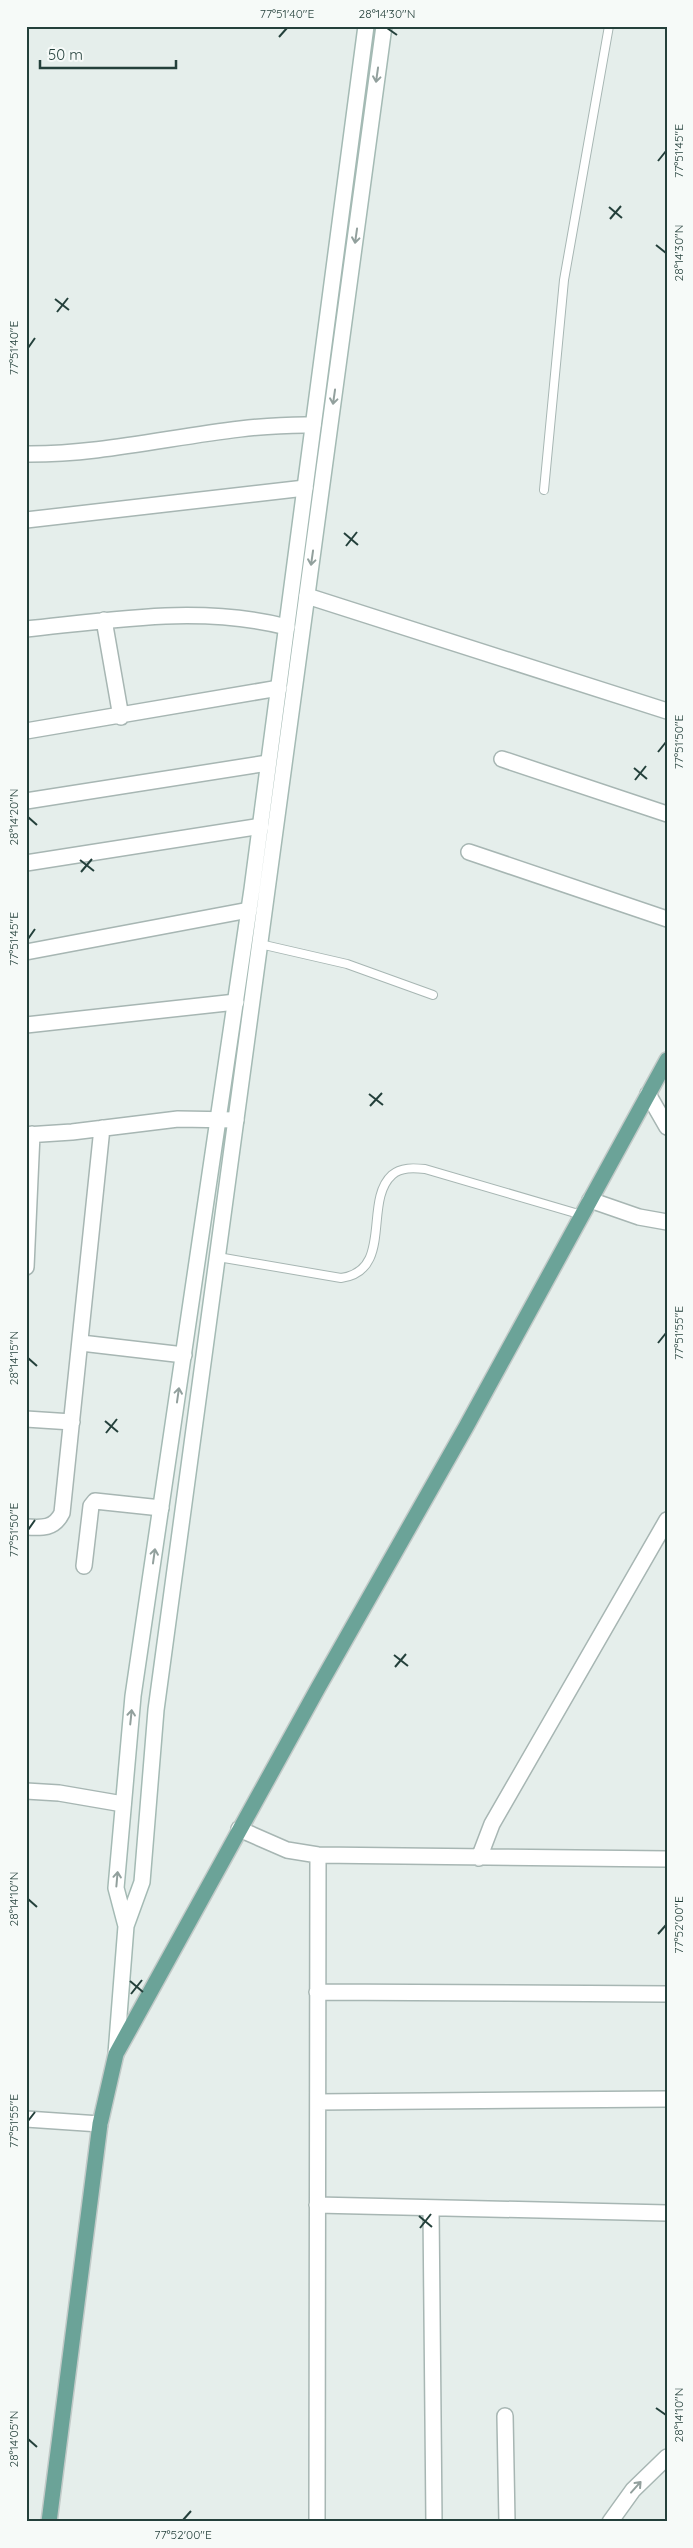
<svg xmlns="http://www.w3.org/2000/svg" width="693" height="2548" font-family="Quicksand,sans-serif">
<rect width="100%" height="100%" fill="#e5eeeb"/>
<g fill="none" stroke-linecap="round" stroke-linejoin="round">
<g stroke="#a7b6b3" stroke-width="10">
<path id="lane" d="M544,490L564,280L609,26
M260,944L347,964L433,995
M218,1257L341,1278C394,1271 363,1201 392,1175C401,1167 414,1168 425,1169L582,1215"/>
</g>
<g stroke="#a7b6b3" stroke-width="18">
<path id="street" d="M26,454C123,455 217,423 313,425
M26,520L305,488
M307,596L667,711
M104,620L121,717
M26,629C114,620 200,605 287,627
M26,731L279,688
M502,759L667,814
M26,801L268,763
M469,852L667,919
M26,863L261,826
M26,952L249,910
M26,1025L236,1002
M648,1094L667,1127
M26,1135L72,1132L178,1119L236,1120
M590,1200L639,1217L667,1222
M26,1267L32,1134
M81,1343L184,1355
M26,1419L72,1422
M26,1527C42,1528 54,1529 62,1513L102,1128
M84,1566L91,1506L95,1501L161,1508
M26,1791L59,1793L123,1804
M239,1829L287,1850L318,1855L667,1859
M479,1858L492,1824L667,1520
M317,1992L667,1994
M318,2102L667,2099
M26,2119L100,2124
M317,2205L667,2213
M431,2208L434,2522
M505,2416L507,2522
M317,2522L318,1855
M610,2522L633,2490L667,2457"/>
</g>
<g stroke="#a4bab4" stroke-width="18">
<path id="secondary" d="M126,1926L116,1888L133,1696L252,889L366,26
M116,2054L126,1926L142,1882L156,1710L384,26"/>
</g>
<g stroke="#c2cac8" stroke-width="18">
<path id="primary" d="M49,2522L100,2124L116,2054L318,1688L466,1427L667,1060"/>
</g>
<use href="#lane" stroke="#fff" stroke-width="8"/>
<use href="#street" stroke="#fff" stroke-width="15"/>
<use href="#secondary" stroke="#fff" stroke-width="15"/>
<use href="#primary" stroke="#6ba398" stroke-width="15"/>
</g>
<defs><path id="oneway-shaft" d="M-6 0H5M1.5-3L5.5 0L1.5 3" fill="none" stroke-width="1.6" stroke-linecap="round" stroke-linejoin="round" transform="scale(1.25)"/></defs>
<g stroke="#92a09d">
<use href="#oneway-shaft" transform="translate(377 75) rotate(98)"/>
<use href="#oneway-shaft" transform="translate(356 236) rotate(98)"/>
<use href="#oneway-shaft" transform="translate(334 397) rotate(98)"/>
<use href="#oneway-shaft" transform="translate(312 558) rotate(98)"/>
<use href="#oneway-shaft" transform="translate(178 1395) rotate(-82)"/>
<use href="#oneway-shaft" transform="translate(154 1556) rotate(-82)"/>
<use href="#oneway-shaft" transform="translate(131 1717) rotate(-84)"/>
<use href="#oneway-shaft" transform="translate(117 1879) rotate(-85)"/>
<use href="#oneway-shaft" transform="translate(636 2487) rotate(-48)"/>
</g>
<path fill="none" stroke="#24403b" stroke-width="2" d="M387,28L397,35M279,37L287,28M658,161L666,151M609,207L622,218M610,219L621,206M656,245L666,253M55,299L69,310M57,312L68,298M28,348L35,338M344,533L358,545M346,546L357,532M658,752L666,742M634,768L647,779M635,780L646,766M28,817L37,825M80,860L94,871M81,872L92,859M28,939L35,929M369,1094L383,1105M370,1106L382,1093M658,1343L666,1333M28,1358L37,1366M105,1421L118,1432M106,1433L117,1419M28,1530L35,1520M394,1655L408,1666M395,1667L406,1654M28,1899L37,1907M658,1934L666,1925M130,1981L143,1992M131,1994L142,1980M28,2121L35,2112M419,2216L432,2227M420,2228L431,2214M656,2408L666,2415M28,2439L37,2447M183,2520L191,2511"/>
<rect width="693" height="2548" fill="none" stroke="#f6faf8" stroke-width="55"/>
<path d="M40 60v8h136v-8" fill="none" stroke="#24403b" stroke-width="2.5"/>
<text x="48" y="60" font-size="15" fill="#24403b" stroke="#f6faf8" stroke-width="4" paint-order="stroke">50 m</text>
<rect x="28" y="28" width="638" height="2492" fill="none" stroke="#24403b" stroke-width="2"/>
<g font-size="12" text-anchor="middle" fill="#24403b">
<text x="287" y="18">77°51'40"E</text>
<text x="387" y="18">28°14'30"N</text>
<text transform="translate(679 151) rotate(-90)" y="4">77°51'45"E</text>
<text transform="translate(679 253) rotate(-90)" y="4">28°14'30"N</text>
<text transform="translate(14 348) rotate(-90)" y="4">77°51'40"E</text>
<text transform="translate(679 742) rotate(-90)" y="4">77°51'50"E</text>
<text transform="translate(14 817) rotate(-90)" y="4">28°14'20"N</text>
<text transform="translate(14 939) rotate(-90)" y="4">77°51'45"E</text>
<text transform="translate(679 1333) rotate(-90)" y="4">77°51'55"E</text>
<text transform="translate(14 1358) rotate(-90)" y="4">28°14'15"N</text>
<text transform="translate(14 1530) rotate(-90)" y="4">77°51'50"E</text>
<text transform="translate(14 1899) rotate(-90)" y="4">28°14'10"N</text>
<text transform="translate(679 1925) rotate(-90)" y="4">77°52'00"E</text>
<text transform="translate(14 2121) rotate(-90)" y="4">77°51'55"E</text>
<text transform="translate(679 2415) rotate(-90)" y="4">28°14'10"N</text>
<text transform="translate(14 2439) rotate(-90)" y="4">28°14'05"N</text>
<text x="183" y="2539">77°52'00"E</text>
</g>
</svg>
